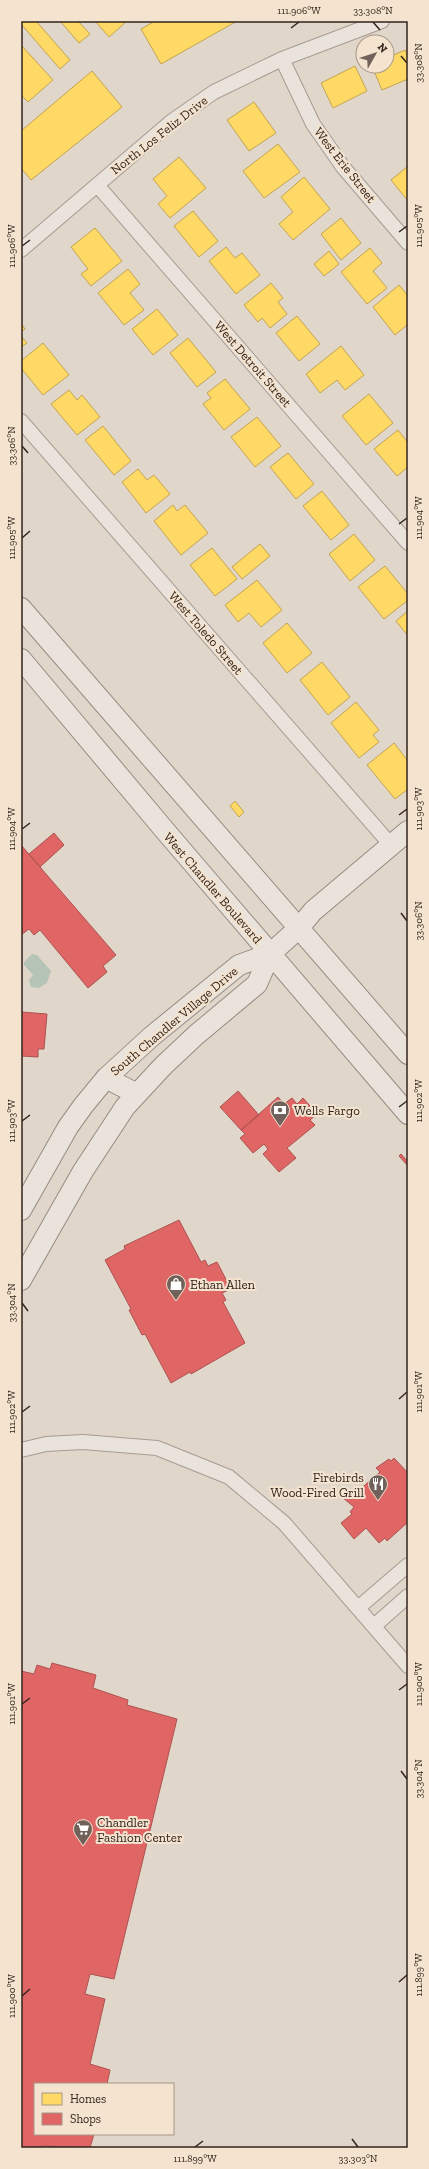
<svg xmlns="http://www.w3.org/2000/svg" width="429" height="2169" font-family="'Zilla Slab',serif">
<rect width="100%" height="100%" fill="#e1d6ca"/>
<path fill="#b6c4b8" d="M32,954L37,955L51,971L47,983L39,988L31,987L29,980L33,975L24,965V962Z"/>
<path fill="#ffd966" stroke="#c2a350" d="M21,21H36L70,60L60,69L21,24Z
M60,21H78L90,34L79,43Z
M95,21H127L109,37Z
M155,21H237L161,64L141,29Z
M21,45L53,80L28,102L21,95Z
M405,50L408,57V79L382,90L372,66H387V58Z
M355,66L367,91L333,108L321,83Z
M92,71L122,107L31,180L21,168V131Z
M254,102L276,133L249,151L227,120Z
M278,144L300,172L264,198L243,171Z
M179,157L206,188L170,218L158,204L167,196L153,179Z
M408,166V201L391,180Z
M304,177L330,209L293,240L279,224L293,212L281,197Z
M193,211L218,241L199,257L174,226Z
M341,218L361,243L341,260L321,234Z
M95,228L122,261L91,286L81,274L88,269L71,247Z
M226,247L235,258L242,253L260,275L236,294L209,261Z
M370,248L382,263L373,271L387,288L367,304L341,272Z
M329,251L339,264L324,276L314,264Z
M128,269L140,284L130,293L144,310L124,325L98,293Z
M271,283L283,298L278,302L287,314L270,328L262,318L258,322L244,305Z
M399,285L408,296V324L395,335L373,307Z
M157,309L178,335L153,355L132,329Z
M297,316L320,344L299,361L276,333Z
M21,323L25,329L21,332Z
M21,336L27,343L21,347Z
M188,338L216,372L197,387L170,353Z
M43,343L69,375L43,395L21,368V361Z
M341,346L364,375L345,390L337,380L320,393L306,374Z
M225,379L250,409L224,430L203,404L211,398L207,393Z
M69,390L77,400L82,395L100,417L77,435L51,404Z
M369,394L393,423L366,445L342,416Z
M257,417L281,446L255,467L231,437Z
M103,426L131,461L114,475L85,440Z
M398,430L408,443V467L397,476L374,449Z
M288,453L314,484L296,499L270,467Z
M138,469L147,480L154,475L170,494L146,513L122,482Z
M322,491L349,525L331,540L303,506Z
M173,505L177,511L185,505L208,533L181,555L154,521Z
M354,534L375,560L350,581L329,554Z
M260,544L270,556L242,579L232,567Z
M212,548L237,579L215,596L190,565Z
M385,566L408,594V600L384,619L358,587Z
M257,580L282,610L261,627L249,613L238,622L225,605Z
M408,611V636L396,621Z
M287,623L312,653L287,673L263,643Z
M322,662L350,697L328,715L300,680Z
M356,702L379,730L373,735L379,742L359,758L331,723Z
M394,743L408,761V789L395,799L367,765Z
M235,801L244,812L239,817L230,806Z"/>
<path fill="#e06666" stroke="#ac5250" d="M54,833L64,845L40,867L29,854Z
M21,845L116,955L103,966L107,972L88,988L40,930L34,935L29,929L21,935Z
M21,1012L47,1014L44,1049H38V1057L21,1056Z
M238,1091L259,1115L241,1130L220,1107Z
M278,1097L284,1104L292,1098L297,1104L303,1098L317,1114L310,1120L315,1125L287,1148L296,1158L279,1172L263,1154L268,1149L264,1144L253,1153L240,1138L245,1134L241,1130Z
M401,1154L408,1162V1166L399,1156Z
M179,1220L201,1262L205,1260L208,1266L217,1262L231,1289L222,1293L226,1300L223,1302L245,1343L191,1374L190,1372L171,1383L145,1334L142,1335L129,1310L131,1309L105,1260L125,1249L124,1246Z
M394,1458L408,1473V1522L387,1541L385,1538L379,1543L366,1528L354,1539L341,1523L352,1514L350,1512L354,1507L342,1497L344,1496L346,1497L355,1487L357,1492L380,1472L376,1468L389,1459L391,1461Z
M52,1663L96,1675L93,1688L128,1700L127,1705L177,1719L114,1979L90,1974L85,1994L105,1999L90,2064L110,2070L107,2084H35V2134H94L90,2148L46,2146L21,2148V1671L34,1674L37,1665L50,1669Z"/>
<g fill="none" stroke-linecap="round" stroke-linejoin="round">
<g stroke="#a69c94" stroke-width="16">
<path id="street" d="M282,59L313,124L343,167L408,243
M97,185L408,543
M21,250L172,121L214,92L282,59L382,21
M21,421L391,845
M21,1450L46,1444L83,1442L157,1448L229,1477L284,1523L408,1666
M358,1608L408,1565
M374,1626L408,1596"/>
</g>
<g stroke="#968b83" stroke-width="22">
<path id="secondary" d="M21,608L408,1054
M21,659L167,833L408,1114
M106,1078L137,1094
M21,1210L68,1127L83,1106L106,1078L152,1036L239,965L270,954L299,928L313,911L408,831
M21,1280L83,1171L125,1107L163,1066L196,1035L257,984L270,954"/>
</g>
<use href="#street" stroke="#eae3db" stroke-width="14"/>
<use href="#secondary" stroke="#eae3db" stroke-width="20"/>
</g>
<path fill="none" stroke="#33241d" stroke-width="1.5" d="M373,22L380,30M291,28L299,22M401,56L407,63M399,232L407,226M22,246L30,240M22,446L28,453M399,524L407,518M22,538L30,531M399,815L407,809M22,829L30,823M401,913L407,921M399,1107L407,1101M22,1121L30,1115M22,1303L28,1311M399,1399L407,1392M22,1412L30,1406M399,1690L407,1684M22,1704L30,1698M401,1771L407,1779M399,1982L407,1975M22,1996L30,1989M352,2139L358,2147M195,2147L203,2141"/>
<defs>
<g id="bank-pin" transform="scale(1)"><path d="M0 17L-7.5 6A9.5 9.5 0 1 1 7.5 6Z" fill="#70625a" stroke="#f3e3cf"/><path d="M-6-4H6V4H-6ZM0-2.3a2.3 2.3 0 1 0 0 4.6a2.3 2.3 0 1 0 0-4.6Z" fill="#fff"/></g>
<g id="shop-pin" transform="scale(1)"><path d="M0 17L-7.5 6A9.5 9.5 0 1 1 7.5 6Z" fill="#70625a" stroke="#f3e3cf"/><path d="M-5-2.5h2.3a2.7 3.5 0 0 1 5.4 0H5L5.5 6h-11ZM-1.5-2.5h3a1.5 2.3 0 0 0-3 0Z" fill="#fff"/></g>
<g id="restaurant-pin" transform="scale(1)"><path d="M0 17L-7.5 6A9.5 9.5 0 1 1 7.5 6Z" fill="#70625a" stroke="#f3e3cf"/><path d="M-5-6h1v4h1v-4h1v4h1v-4h1v5L-1.5 .5V6h-2V.5L-5-1ZM5-6V6H3V1.5H1.5Q1.5-4 5-6Z" fill="#fff"/></g>
<g id="supermarket-pin" transform="scale(1)"><path d="M0 17L-7.5 6A9.5 9.5 0 1 1 7.5 6Z" fill="#70625a" stroke="#f3e3cf"/><path d="M-6-5.5h2.5l.6 2H6L4.5 2H-2.5L-4.4-4H-6ZM-1.5 3.2a1.3 1.3 0 1 0 .1 0ZM3 3.2a1.3 1.3 0 1 0 .1 0Z" fill="#fff"/></g>
</defs>
<g fill-rule="evenodd">
<use href="#bank-pin" x="280" y="1110"/>
<use href="#shop-pin" x="176" y="1284"/>
<use href="#restaurant-pin" x="378" y="1484"/>
<use href="#supermarket-pin" x="83" y="1829"/>
</g>
<g text-anchor="middle" dominant-baseline="central" stroke-width="4" stroke-linejoin="round" paint-order="stroke">
<g font-size="13" fill="#33241d" stroke="#f3e3cf">
<text transform="translate(159 135) rotate(-38)">North Los Feliz Drive</text>
<text transform="translate(345 165) rotate(52)">West Erie Street</text>
<text transform="translate(253 364) rotate(49)">West Detroit Street</text>
<text transform="translate(206 633) rotate(49)">West Toledo Street</text>
<text transform="translate(213 888) rotate(49)">West Chandler Boulevard</text>
<text transform="translate(174 1021) rotate(-40)">South Chandler Village Drive</text>
</g>
<g font-size="13" fill="#33241d" stroke="#f3e3cf" text-anchor="start">
<text x="294" y="1110">Wells Fargo</text>
<text x="190" y="1284">Ethan Allen</text>
<text x="364" y="1477" text-anchor="end">Firebirds<tspan x="364" dy="15">Wood-Fired Grill</tspan></text>
<text x="97" y="1822">Chandler<tspan x="97" dy="15">Fashion Center</tspan></text>
</g>
</g>
<rect width="429" height="2169" fill="none" stroke="#f3e3cf" stroke-width="44"/>
<rect x="34" y="2083" width="140" height="52" fill="#f3e3cf" stroke="#a69788"/>
<rect x="42" y="2093" width="20" height="12" fill="#ffd966" stroke="#a69788"/>
<text x="70" y="2103" font-size="12" fill="#33241d">Homes</text>
<rect x="42" y="2113" width="20" height="12" fill="#e06666" stroke="#a69788"/>
<text x="70" y="2123" font-size="12" fill="#33241d">Shops</text>
<g transform="translate(375 54) rotate(51)"><circle r="19" fill="#f3e3cf" stroke="#a69788"/>
<path d="M0-3L7 15L0 10L-7 15Z" fill="#70625a"/>
<text y="-6" font-size="11" font-weight="bold" text-anchor="middle" fill="#33241d">N</text>
</g>
<rect x="22" y="22" width="385" height="2125" fill="none" stroke="#33241d" stroke-width="1.5"/>
<g font-size="10" text-anchor="middle" fill="#33241d">
<text x="299" y="14">111.906°W</text>
<text x="373" y="14">33.308°N</text>
<text transform="translate(418 63) rotate(-90)" y="4">33.308°N</text>
<text transform="translate(418 226) rotate(-90)" y="4">111.905°W</text>
<text transform="translate(11 246) rotate(-90)" y="4">111.906°W</text>
<text transform="translate(11 446) rotate(-90)" y="4">33.306°N</text>
<text transform="translate(418 518) rotate(-90)" y="4">111.904°W</text>
<text transform="translate(11 538) rotate(-90)" y="4">111.905°W</text>
<text transform="translate(418 809) rotate(-90)" y="4">111.903°W</text>
<text transform="translate(11 829) rotate(-90)" y="4">111.904°W</text>
<text transform="translate(418 921) rotate(-90)" y="4">33.306°N</text>
<text transform="translate(418 1101) rotate(-90)" y="4">111.902°W</text>
<text transform="translate(11 1121) rotate(-90)" y="4">111.903°W</text>
<text transform="translate(11 1303) rotate(-90)" y="4">33.304°N</text>
<text transform="translate(418 1392) rotate(-90)" y="4">111.901°W</text>
<text transform="translate(11 1412) rotate(-90)" y="4">111.902°W</text>
<text transform="translate(418 1684) rotate(-90)" y="4">111.900°W</text>
<text transform="translate(11 1704) rotate(-90)" y="4">111.901°W</text>
<text transform="translate(418 1779) rotate(-90)" y="4">33.304°N</text>
<text transform="translate(418 1975) rotate(-90)" y="4">111.899°W</text>
<text transform="translate(11 1996) rotate(-90)" y="4">111.900°W</text>
<text x="195" y="2162">111.899°W</text>
<text x="358" y="2162">33.303°N</text>
</g>
</svg>
